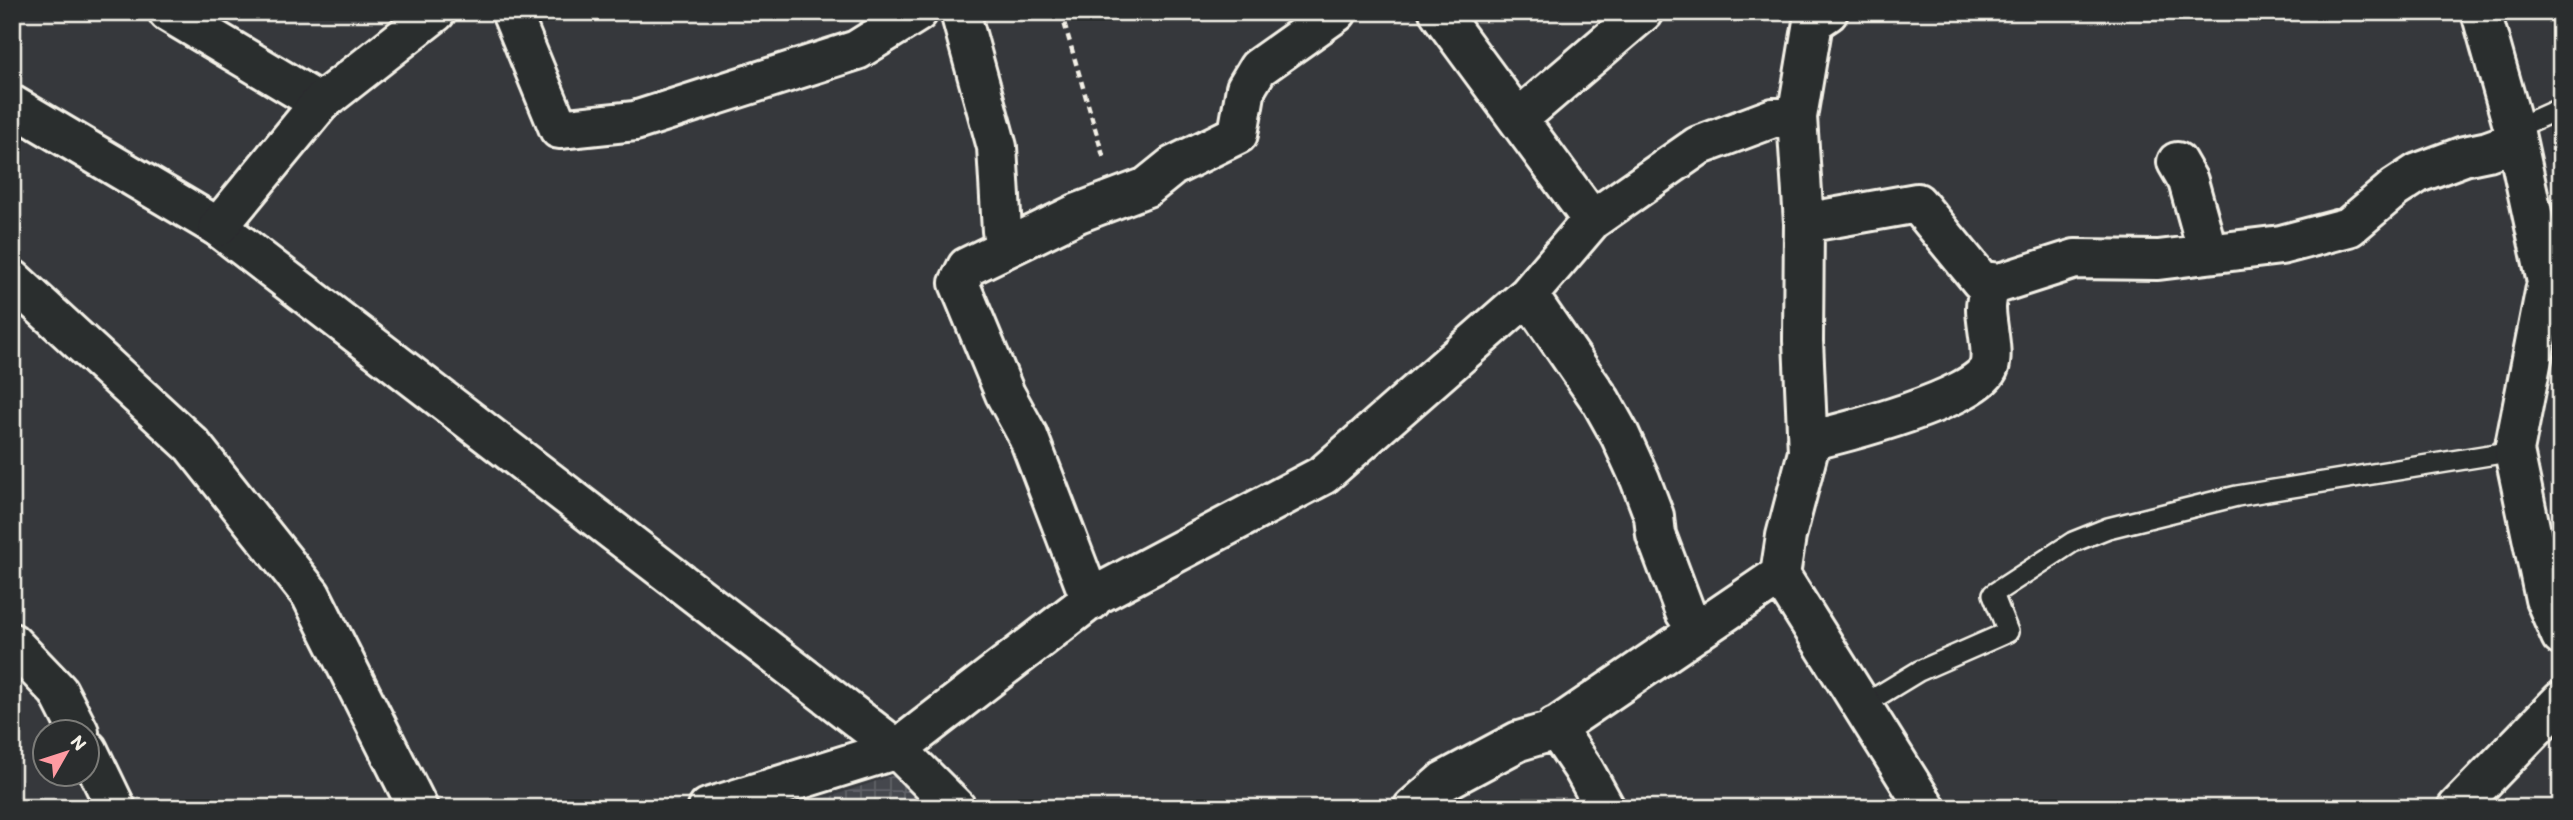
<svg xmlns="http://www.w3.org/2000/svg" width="2573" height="820" font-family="Itim,sans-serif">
<defs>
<pattern id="industrial-grid" width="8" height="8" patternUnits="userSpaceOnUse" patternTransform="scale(1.75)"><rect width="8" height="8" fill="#44464d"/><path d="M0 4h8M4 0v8" fill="none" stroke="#606167"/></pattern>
</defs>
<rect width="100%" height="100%" fill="#36383c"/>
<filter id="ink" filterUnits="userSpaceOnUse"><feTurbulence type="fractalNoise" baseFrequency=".0143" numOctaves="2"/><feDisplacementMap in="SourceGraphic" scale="14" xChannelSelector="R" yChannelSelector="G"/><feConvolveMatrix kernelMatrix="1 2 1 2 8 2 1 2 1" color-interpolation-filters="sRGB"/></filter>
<g filter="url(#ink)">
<path fill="url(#industrial-grid)" d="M903,772L937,808H797Z"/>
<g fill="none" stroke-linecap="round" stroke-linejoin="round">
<g stroke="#f4f1e8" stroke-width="24">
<path id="lane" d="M2514,129L2561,108
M1863,705L1919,671L2008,632L1993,594L2073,542L2108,528L2237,496L2514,451"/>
</g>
<g stroke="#f4f1e8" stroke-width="44">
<path id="street" d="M168,12L320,103
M511,12L559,129L635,121L857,50L918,12
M960,12L997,147L1002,231L1008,247
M1439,12L1592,220
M1828,12L1813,22L1797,117L1804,223L1803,341L1808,452L1786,536L1780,575L1926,808
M2481,12L2514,129L2547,282L2514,451L2545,599L2561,636
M12,105L218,227L897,749L956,808
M1518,119L1643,12
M2177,162L2188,181L2208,253
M1804,223L1917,203L1981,281L2000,283L2075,259L2158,260L2281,245L2349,227L2395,188L2418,173L2464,156L2488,151L2516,141
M12,279L192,445L311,595L418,808
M1528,295L1601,401L1620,435L1640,479L1654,516L1656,535L1685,612L1698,631
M1808,441C1841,434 1979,398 1989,367C1994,352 1986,325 1986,308C1986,299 1989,290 1991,282
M1091,601L1028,436L1005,394L959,283L967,267L1078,213L1147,187L1173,166L1238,134L1246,88L1258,68L1337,12
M12,643L58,691L79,732
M1555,727L1584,770L1605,808
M88,750L116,808
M708,808L897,749L1098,594L1323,475L1528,295L1592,220L1698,146L1773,118L1797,117
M1413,808L1444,781L1519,741L1549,732L1780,575"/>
</g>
<g stroke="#f4f1e8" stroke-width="44">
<path id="secondary" d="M218,227L320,103L436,12
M2457,808L2561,701"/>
</g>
<path stroke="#f4f1e8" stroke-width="4.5" stroke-dasharray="7 5" stroke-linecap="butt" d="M1061,12L1104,159"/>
<use href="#lane" stroke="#2a2d2e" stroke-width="19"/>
<use href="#street" stroke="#2a2d2e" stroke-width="38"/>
<use href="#secondary" stroke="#2a2d2e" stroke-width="38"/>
</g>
</g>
<rect width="2573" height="820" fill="none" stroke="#2a2d2e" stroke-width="42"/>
<rect x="21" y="21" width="2531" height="778" fill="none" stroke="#f4f1e8" stroke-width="2.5" filter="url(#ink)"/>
<g transform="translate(66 753) rotate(51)"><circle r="33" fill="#2a2d2e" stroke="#7b7b78" stroke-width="2"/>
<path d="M0-5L12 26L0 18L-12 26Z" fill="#ff9aa2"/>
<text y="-10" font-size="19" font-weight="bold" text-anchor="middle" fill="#f4f1e8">N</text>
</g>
</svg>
